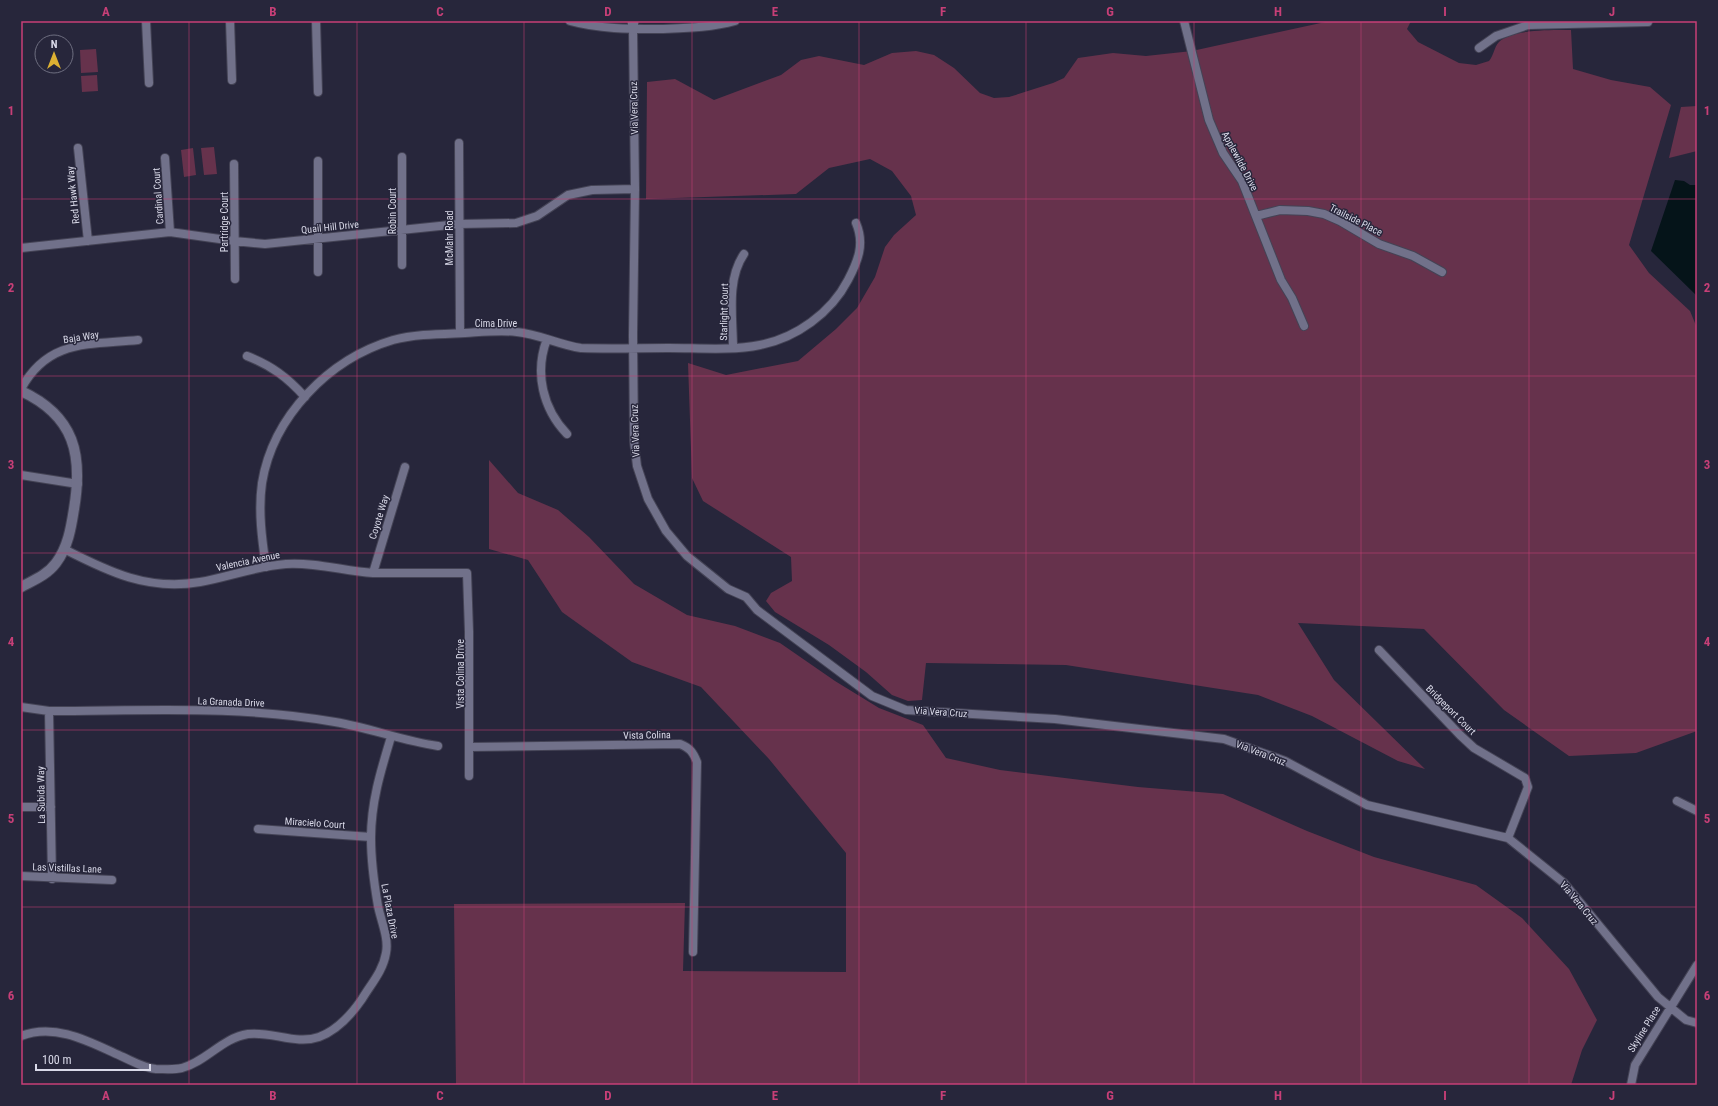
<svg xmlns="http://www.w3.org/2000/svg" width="1718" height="1106" font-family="'Roboto Condensed',sans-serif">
<rect width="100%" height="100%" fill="#27263b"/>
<path fill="#66324c" d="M1330,21H1411L1407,29L1418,42L1459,63L1476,65L1489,61C1494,55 1494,47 1499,42C1512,29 1553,30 1571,30L1573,69L1611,80L1650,87L1671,105L1629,245L1649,273L1690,311L1697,328V731L1636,753L1569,756L1504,710L1424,629L1298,623L1334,680L1425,769L1398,761L1312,716L1258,695L1066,665L926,663L922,700L908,701L892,695L866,672L829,645L775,612L766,601L771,593L792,581L791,557L703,501L692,478L688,363L726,375L798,361L836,329L857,308L875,277L885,247L894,235L916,215L911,196L892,171L870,159L829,168L796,194L646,199L647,82L675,79L714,100L781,75L801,60L819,56L864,65L892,53L916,51L934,55L954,68L980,93L994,98L1009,97L1053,83L1064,78L1078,58L1113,53L1146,56L1192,51Z
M96,49L98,72L81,73L80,50Z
M97,75L98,91L82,92L81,76Z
M1697,106V151L1669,158L1681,107Z
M214,147L217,174L204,175L201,148Z
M193,148L196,175L184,177L181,150Z
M489,460L518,493L558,510L589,537L634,584L687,615L735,626L780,643L835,681L879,708L923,725L946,758L1000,770L1138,787L1223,794L1307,831L1374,857L1476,885L1522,918L1569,969L1597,1020L1582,1050L1571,1085H456L454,904L685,903L683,971L846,972V853L769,759L701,687L632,662L562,612L528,560L489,549Z"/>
<path fill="#051419" d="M1675,180L1684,181L1690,185H1697V296L1651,251Z"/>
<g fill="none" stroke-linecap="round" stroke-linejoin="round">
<g stroke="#444355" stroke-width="10">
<path id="minor" d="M146,21L149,83
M230,21L232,80
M316,21L318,92
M570,21C599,29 629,29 659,29C685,28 710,28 735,21
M1184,21L1209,120L1223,153L1242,181L1281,280L1292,298L1304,326
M633,29L635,189L633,335L634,441L637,466L648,499L666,531L687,556L728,589L746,597L757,610L872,696L906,710L1055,719L1224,739L1285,761L1367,805L1508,838L1564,883L1658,997L1686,1020L1697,1023
M1479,48L1496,36L1528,25L1648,22
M459,143L460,333
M78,148L88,241
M402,157V265
M165,158L170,232
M318,161V272
M234,164L235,279
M1256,216L1280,210L1308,211L1324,214L1340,221L1379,244L1413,256L1442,272
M21,248L170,232L234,241L265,244L459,224L516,223L537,216L568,195L592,190L635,189
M547,339C534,373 543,409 567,434
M733,348C733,318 726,280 744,254
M247,356C272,366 287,377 305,397
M21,389C48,339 89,345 138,340
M21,475L78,484
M64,549C109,572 148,591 200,582C228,577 257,566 286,564C315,562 344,571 373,573H467L469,632V776
M266,567C262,540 258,511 262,483C273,416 329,359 393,340C416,334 441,334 465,333C482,332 500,330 517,332C539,334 559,345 581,348C610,349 640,348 669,348C699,348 731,351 760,345C796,338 831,313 848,280C858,261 865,244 856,223
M373,573L405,467
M1379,650L1460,735L1474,748L1525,778L1528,787L1508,838
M21,707L49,711C144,711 241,705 335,722C370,728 403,741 438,746
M49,711L52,879
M470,747L680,744C690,748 693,752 697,762L693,952
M1677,801L1697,811
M21,807H51
M258,829L371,837
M21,876L112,880
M21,1036C56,1022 92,1043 123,1057C134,1062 144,1068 156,1069C165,1069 174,1070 182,1068C207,1061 222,1038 248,1034C272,1031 296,1045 319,1037C338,1030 351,1015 362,999C371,984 383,971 386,953C389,938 381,921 378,906C374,883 371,861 371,838C371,802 381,770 391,737
M1631,1085L1635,1065L1697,965"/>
</g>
<g stroke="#444355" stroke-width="12">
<path id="tertiary" d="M633,29V21
M21,391C75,416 83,455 74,509C71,528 68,547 56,563C47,575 34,580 21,587"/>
</g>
<use href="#minor" stroke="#71718a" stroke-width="8"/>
<use href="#tertiary" stroke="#71718a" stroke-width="10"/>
</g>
<path fill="none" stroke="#c73f77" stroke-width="1" stroke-opacity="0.55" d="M189,21V1085M357,21V1085M524,21V1085M692,21V1085M859,21V1085M1026,21V1085M1194,21V1085M1361,21V1085M1529,21V1085M21,199H1697M21,376H1697M21,553H1697M21,730H1697M21,907H1697"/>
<g text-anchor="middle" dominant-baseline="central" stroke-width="3" stroke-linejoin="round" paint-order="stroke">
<g font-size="10" fill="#d9d9e8" stroke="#27263b">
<text transform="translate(634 108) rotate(-91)">Via Vera Cruz</text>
<text transform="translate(1240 161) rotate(62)">Applewilde Drive</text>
<text transform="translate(73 195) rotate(-96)">Red Hawk Way</text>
<text transform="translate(158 196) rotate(-94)">Cardinal Court</text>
<text transform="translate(392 211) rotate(-90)">Robin Court</text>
<text transform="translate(1356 220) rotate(27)">Trailside Place</text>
<text transform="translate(224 222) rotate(-90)">Partridge Court</text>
<text transform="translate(330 227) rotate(-6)">Quail Hill Drive</text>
<text transform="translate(449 238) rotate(-90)">McMahr Road</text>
<text transform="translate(724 312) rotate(-89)">Starlight Court</text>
<text x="496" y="323">Cima Drive</text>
<text transform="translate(81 337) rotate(-9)">Baja Way</text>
<text transform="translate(635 431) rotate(-92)">Via Vera Cruz</text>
<text transform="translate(379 517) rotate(-73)">Coyote Way</text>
<text transform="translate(248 561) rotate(-12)">Valencia Avenue</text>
<text transform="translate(460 674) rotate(-90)">Vista Colina Drive</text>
<text transform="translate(231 702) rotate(2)">La Granada Drive</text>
<text transform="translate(1451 710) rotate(45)">Bridgeport Court</text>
<text transform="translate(941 712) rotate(4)">Via Vera Cruz</text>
<text transform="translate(647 735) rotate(-1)">Vista Colina</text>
<text transform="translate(1261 753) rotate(21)">Via Vera Cruz</text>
<text transform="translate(41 795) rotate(-91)">La Subida Way</text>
<text transform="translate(315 823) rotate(4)">Miracielo Court</text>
<text transform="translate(67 868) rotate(2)">Las Vistillas Lane</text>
<text transform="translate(1579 903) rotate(50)">Via Vera Cruz</text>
<text transform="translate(390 911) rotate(79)">La Plaza Drive</text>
<text transform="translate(1644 1029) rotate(-58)">Skyline Place</text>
</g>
</g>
<rect width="1718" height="1106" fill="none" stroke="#27263b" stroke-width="44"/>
<g transform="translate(54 54)"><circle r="19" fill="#27263b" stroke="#6e6e80"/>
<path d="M0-3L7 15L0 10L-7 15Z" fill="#ddb133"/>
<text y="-6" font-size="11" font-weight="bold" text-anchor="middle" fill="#d9d9e8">N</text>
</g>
<path d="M36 1064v6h114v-6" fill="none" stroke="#d9d9e8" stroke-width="2"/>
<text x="42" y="1064" font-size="12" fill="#d9d9e8" stroke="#27263b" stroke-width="3" paint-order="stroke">100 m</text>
<rect x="22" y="22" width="1674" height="1062" fill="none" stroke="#c73f77" stroke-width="1.5"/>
<g font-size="13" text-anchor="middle" font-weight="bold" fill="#c73f77">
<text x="106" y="16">A</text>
<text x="273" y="16">B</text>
<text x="440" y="16">C</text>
<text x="608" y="16">D</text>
<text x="775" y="16">E</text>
<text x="943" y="16">F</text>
<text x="1110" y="16">G</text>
<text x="1278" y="16">H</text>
<text x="1445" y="16">I</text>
<text x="1612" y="16">J</text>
<text x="11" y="115">1</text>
<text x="1707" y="115">1</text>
<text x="11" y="292">2</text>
<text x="1707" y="292">2</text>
<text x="11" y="469">3</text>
<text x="1707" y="469">3</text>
<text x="11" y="646">4</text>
<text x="1707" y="646">4</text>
<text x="11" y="823">5</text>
<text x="1707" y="823">5</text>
<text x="11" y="1000">6</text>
<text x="1707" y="1000">6</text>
<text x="106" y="1100">A</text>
<text x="273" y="1100">B</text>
<text x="440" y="1100">C</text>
<text x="608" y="1100">D</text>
<text x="775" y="1100">E</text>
<text x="943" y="1100">F</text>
<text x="1110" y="1100">G</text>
<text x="1278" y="1100">H</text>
<text x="1445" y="1100">I</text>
<text x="1612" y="1100">J</text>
</g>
</svg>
